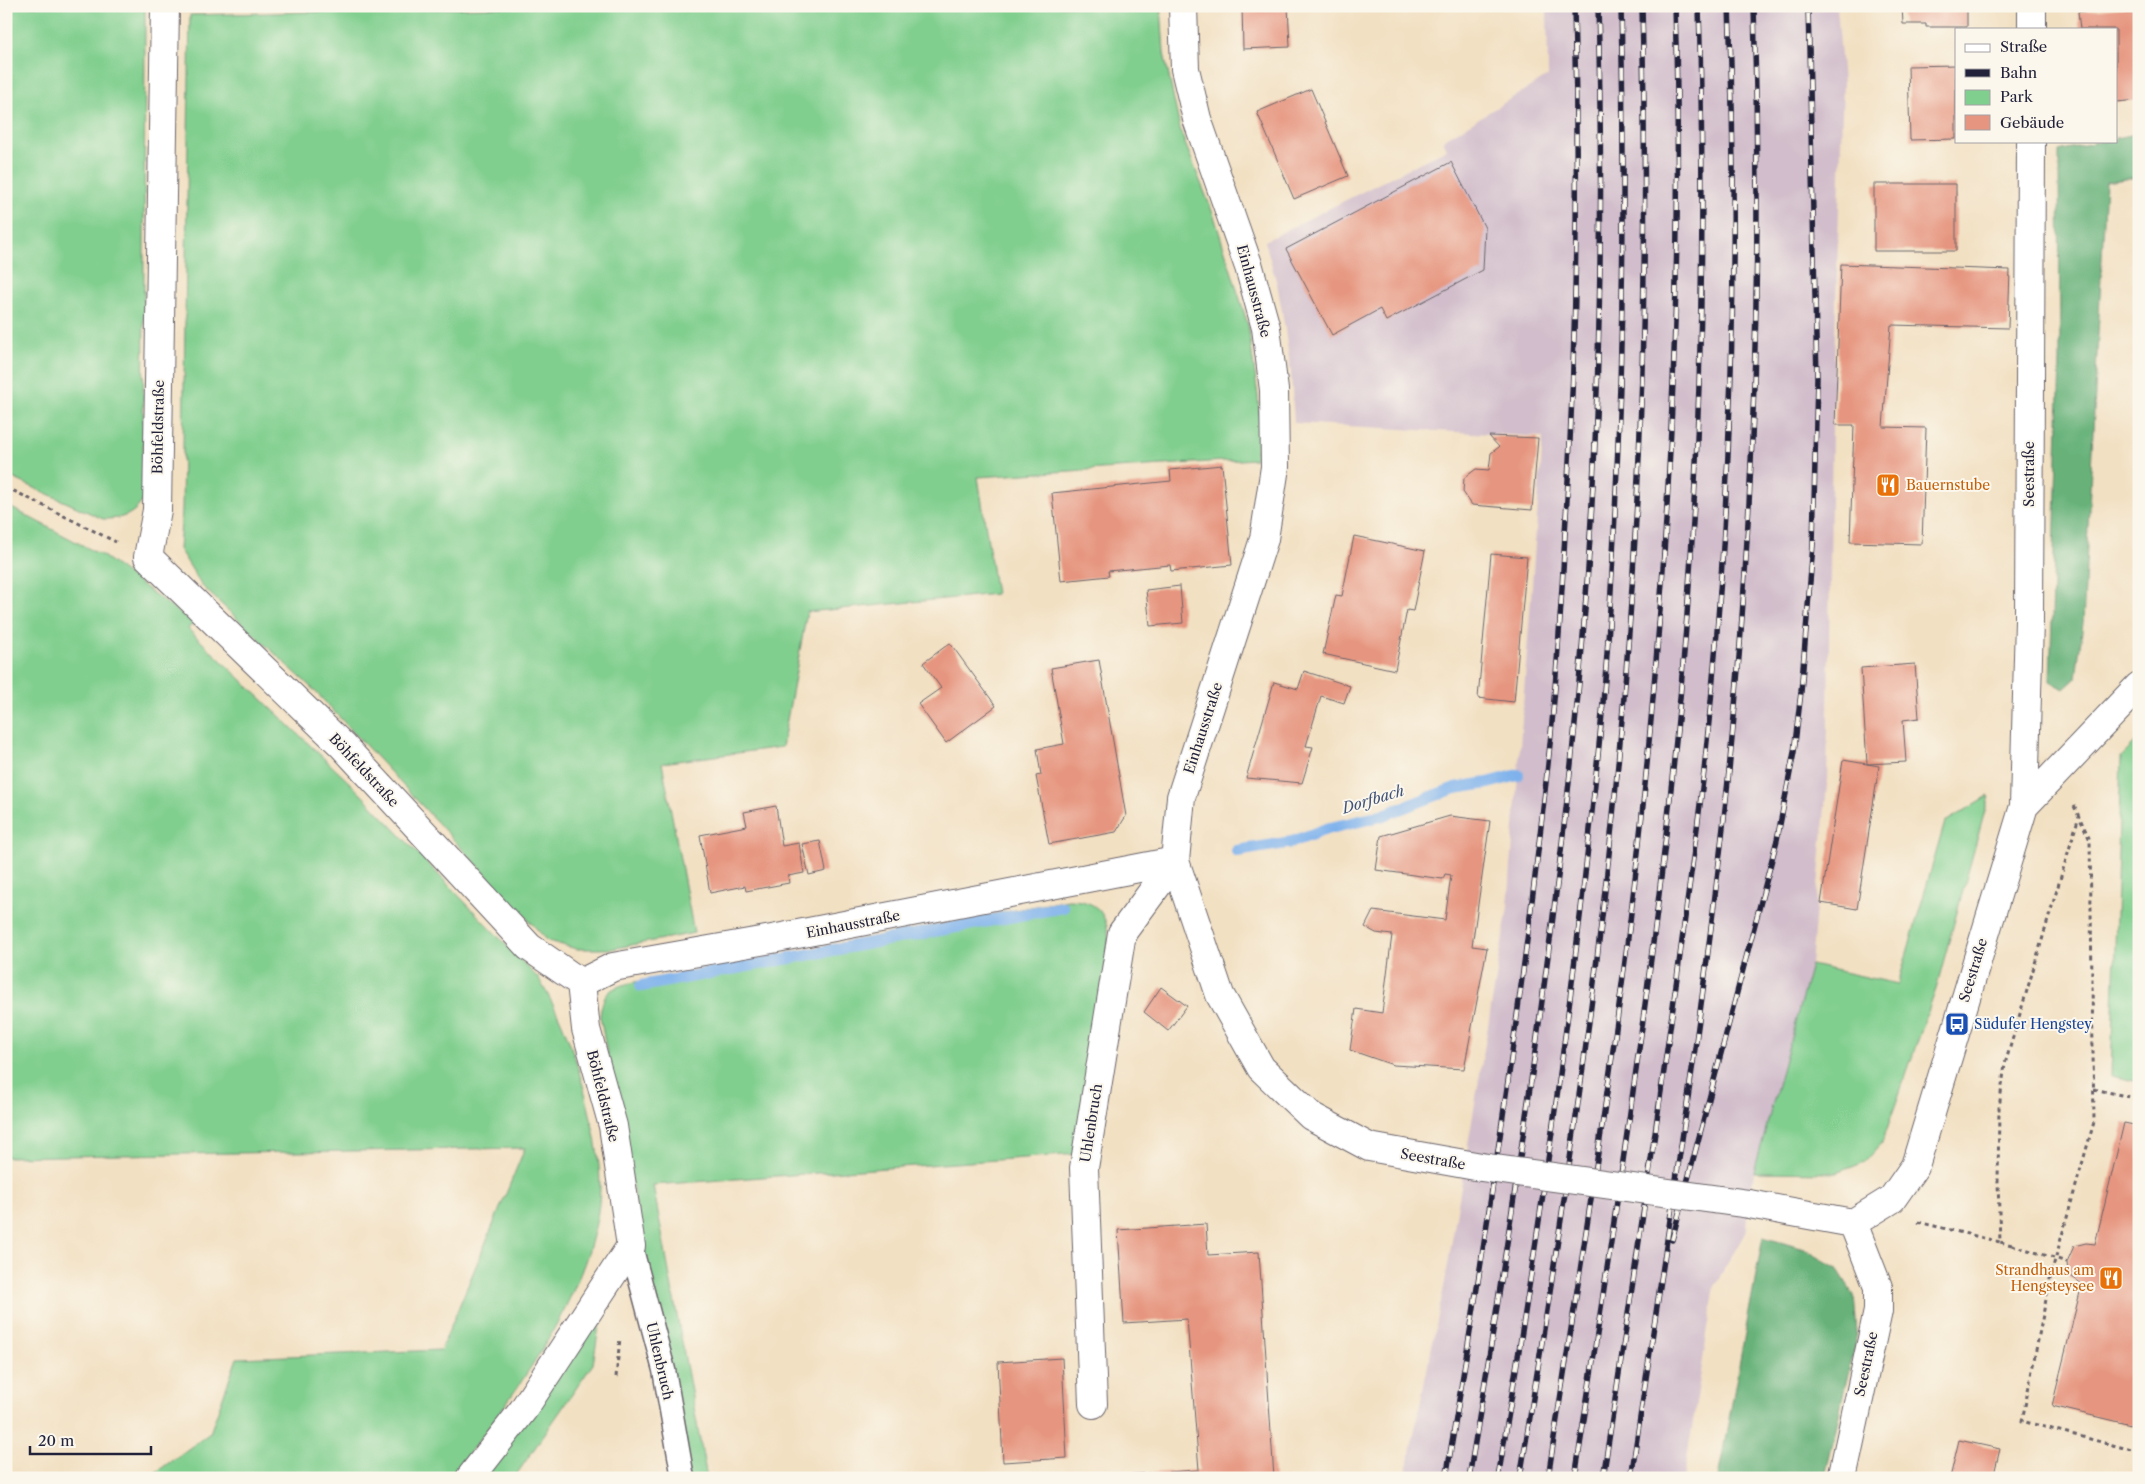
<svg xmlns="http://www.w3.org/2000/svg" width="2145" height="1484" font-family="'Libre Caslon Text',serif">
<rect width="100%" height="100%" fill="#fbf7ec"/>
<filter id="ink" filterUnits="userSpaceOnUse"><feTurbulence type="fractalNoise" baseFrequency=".02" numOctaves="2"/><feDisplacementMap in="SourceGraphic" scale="10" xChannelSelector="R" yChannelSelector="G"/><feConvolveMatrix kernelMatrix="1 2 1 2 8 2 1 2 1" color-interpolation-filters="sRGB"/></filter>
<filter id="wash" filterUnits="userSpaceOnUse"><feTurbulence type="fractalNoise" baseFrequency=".0096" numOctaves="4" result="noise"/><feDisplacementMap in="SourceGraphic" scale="20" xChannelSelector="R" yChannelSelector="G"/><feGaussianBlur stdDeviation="1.12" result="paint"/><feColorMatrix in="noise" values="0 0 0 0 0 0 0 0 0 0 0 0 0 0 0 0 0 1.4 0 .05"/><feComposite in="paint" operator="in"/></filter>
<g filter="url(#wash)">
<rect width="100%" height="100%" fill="#f2e0c2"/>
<path fill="#d1bdcb" d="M1547,6H1837L1843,83L1832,429L1827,784L1811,965L1754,1172L1745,1233L1715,1285L1684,1478H1405L1445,1282L1508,907L1543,437L1294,423L1291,373L1284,323L1278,288L1265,241L1447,149L1443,140L1548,76Z"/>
<path fill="#81cf8f" stroke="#527865" d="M6,6H145L143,500C133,516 121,519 103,519L6,475Z
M560,6H1161L1164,53L1181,133L1214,216L1248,325L1258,396L1260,427L1255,459L978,477L996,594L807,612L782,747L662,763L694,933L611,949H577L548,941L314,690L203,587L179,549L182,510L190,15Z
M6,505L103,556L193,623L188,629L354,787L538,978C562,1016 575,1054 586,1097C593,1127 600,1156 600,1187C599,1285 509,1404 449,1478H148L210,1433L237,1358L441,1350L525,1148L6,1157Z
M2139,739V1082L2111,1076L2121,757Z
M1989,796L1935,992L1882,1143L1865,1162L1837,1173L1754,1172L1811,965L1898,984L1945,822Z
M1068,900C1096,900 1106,911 1109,939L1079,1154L653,1185L707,1478H688L600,1016C603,991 611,987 635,982Z
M602,1309L593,1364L514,1478H483Z"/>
<path fill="#68b27a" stroke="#456a5a" d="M2139,133V177L2106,182L2083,623L2076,678L2064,689L2050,681L2060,360L2059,151L2101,141H2116V138Z
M1763,1237L1804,1249L1837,1268L1854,1295L1857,1333L1825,1478H1718Z"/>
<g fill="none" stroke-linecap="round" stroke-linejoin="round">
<path stroke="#7fb2ec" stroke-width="12" d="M1237,851L1292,842L1326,829L1381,816L1455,788L1488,783L1518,775
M641,986L1063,907"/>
</g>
<g id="blocks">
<path fill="#e69680" d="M1242,6H1288L1290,47L1243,49Z
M1902,6H1967V27H1926V24H1903Z
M2139,6V100L2116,102V29H2080L2078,12Z
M1956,65V139L1910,140L1908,66Z
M1311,89L1348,176L1294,199L1257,112Z
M1451,162L1485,228L1483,270L1386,321L1380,309L1332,335L1286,249Z
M1874,184H1956V251H1874Z
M1841,264L2010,270L2008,328L1891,325L1883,427L1926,428L1922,544L1850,542L1854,425H1835Z
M1489,436L1538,438L1532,510L1472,505L1463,492L1464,478L1476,469L1489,470L1491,453L1499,447Z
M1222,465L1232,565L1171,571L1170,565L1108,571L1109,576L1061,581L1052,493L1171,481L1170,470Z
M1354,536L1425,551L1413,611L1407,610L1395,670L1323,654L1336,595L1342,596Z
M1491,554L1527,557L1514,702L1478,698Z
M1180,586L1183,623L1150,626L1146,590Z
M950,643L996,706L946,743L918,704L941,688L923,663Z
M1099,660L1126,816L1116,832L1049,844L1036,776L1041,775L1037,749L1064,744L1051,668Z
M1915,664L1919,718L1903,720L1906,762L1867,764L1879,766L1857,909L1821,903L1843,760L1867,764L1861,668Z
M1304,671L1350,686L1344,703L1321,696L1306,746L1313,747L1302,783L1246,778L1274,682L1298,689Z
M776,806L782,846L799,843L804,873L788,876L789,883L746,891L745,886L710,893L700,835L747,826L744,812Z
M1450,816L1490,821L1472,946L1487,948L1464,1069L1393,1065L1350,1050L1356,1009L1382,1013L1392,935L1376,933L1365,927L1373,911L1445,920L1451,875L1445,874L1443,879L1376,870L1381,836Z
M820,841L826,871L809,875L802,844Z
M1161,987L1187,1006L1168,1031L1144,1012Z
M2124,1123L2139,1126V1427L2052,1406L2082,1284L2068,1274L2067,1262L2074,1246L2086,1243L2095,1244Z
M1206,1224L1208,1255L1259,1252L1274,1478H1121V1475L1199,1470L1187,1319L1124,1323L1118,1230Z
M1062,1358L1067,1458L1003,1462L998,1362Z
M1959,1440L2000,1449L1993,1478H1950Z"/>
</g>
</g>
<g filter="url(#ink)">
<use href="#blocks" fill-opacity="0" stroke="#6b646a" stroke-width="1"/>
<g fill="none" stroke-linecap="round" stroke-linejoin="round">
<g stroke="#6b646a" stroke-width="25">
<path id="lane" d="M631,1246L664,1370L683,1478"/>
</g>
<g stroke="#6b646a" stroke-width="30">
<path id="street" d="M165,6L157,510L148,557L343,746L529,947L581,983L586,1029L613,1126L631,1246L523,1410L470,1478
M1183,6L1185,69L1197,119L1249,267L1266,328L1274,390L1275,467L1264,539L1181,797L1175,861L1220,995L1261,1068L1311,1116L1369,1147L1481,1167
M2032,29V6
M2024,806L2139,686
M581,983L613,967L772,939L1175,861
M1749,1204L1853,1223L1892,1199L1915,1166L2024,806L2029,620L2031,141
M1093,1404L1084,1168L1122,933L1175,861
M1842,1478L1878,1311V1287L1853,1223"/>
</g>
<path stroke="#6b646a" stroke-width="3" stroke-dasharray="4 4" stroke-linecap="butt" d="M6,487L116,542
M2074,806L2090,840L2094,1122L2051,1274L2022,1421L2139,1452
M2094,1089L2139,1099
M1918,1222L2000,1242
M2012,1245L2000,1242L1998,1182L1999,1108L2005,1064L2079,816
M616,1377L620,1338"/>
<use href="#lane" stroke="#fff" stroke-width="22"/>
<use href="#street" stroke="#fff" stroke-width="28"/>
<g stroke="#22223b" stroke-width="5.5">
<path id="rail" d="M1672,1240L1777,840L1794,752L1801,692L1813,545L1817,378L1808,6
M1446,1478C1486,1241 1522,1003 1548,764C1556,687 1561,611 1565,534C1576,358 1579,182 1574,6
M1469,1478C1509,1241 1545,1003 1571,764C1598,513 1605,258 1598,6
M1498,1478C1532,1277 1562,1077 1585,874C1595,786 1605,697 1610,608C1622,408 1626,207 1621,6
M1520,1478C1559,1241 1596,1003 1618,764C1642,512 1649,259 1642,6
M1548,1478C1584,1240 1625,1003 1647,764C1671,512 1683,259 1675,6
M1575,1478C1619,1191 1665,904 1687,615C1702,413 1705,209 1699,6
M1603,1478C1631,1296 1659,1115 1683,933C1690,879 1698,825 1704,771C1731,520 1739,259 1729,6
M1631,1478C1666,1243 1705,1007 1729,771C1754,517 1762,261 1754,6"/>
</g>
<use href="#rail" stroke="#fbf7ec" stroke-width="4" stroke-dasharray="11" stroke-linecap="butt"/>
<g stroke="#6b646a" stroke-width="30" stroke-linecap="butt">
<path id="street-bridge" d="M1481,1167L1749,1204"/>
</g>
<path stroke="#6b646a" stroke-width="3" stroke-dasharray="4 4" stroke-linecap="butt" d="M2012,1245L2067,1262"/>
<use href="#street-bridge" stroke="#fff" stroke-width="28"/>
</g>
</g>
<defs>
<g id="restaurant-square" transform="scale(1.25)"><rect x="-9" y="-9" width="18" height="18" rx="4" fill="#e8710a" stroke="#fbf7ec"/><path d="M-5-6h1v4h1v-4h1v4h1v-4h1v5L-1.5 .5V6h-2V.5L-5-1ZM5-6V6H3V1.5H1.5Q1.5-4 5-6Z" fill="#fff"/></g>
<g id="bus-square" transform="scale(1.25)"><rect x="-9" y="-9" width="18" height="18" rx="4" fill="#1a4fb4" stroke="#fbf7ec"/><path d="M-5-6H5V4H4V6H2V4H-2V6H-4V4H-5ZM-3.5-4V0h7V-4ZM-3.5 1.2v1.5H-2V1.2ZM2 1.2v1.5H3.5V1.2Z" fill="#fff"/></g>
</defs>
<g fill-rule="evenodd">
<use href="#restaurant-square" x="1888" y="485"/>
<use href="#bus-square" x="1957" y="1024"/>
<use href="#restaurant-square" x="2111" y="1278"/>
</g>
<g text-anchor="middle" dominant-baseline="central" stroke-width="4" stroke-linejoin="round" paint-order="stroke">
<g font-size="14" fill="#22223b" stroke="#fbf7ec">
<text transform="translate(1254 291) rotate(75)">Einhausstraße</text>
<text transform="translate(158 427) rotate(-89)">Böhfeldstraße</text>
<text transform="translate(2029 474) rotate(-90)">Seestraße</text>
<text transform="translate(1203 728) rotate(-72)">Einhausstraße</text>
<text transform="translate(364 770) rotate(47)">Böhfeldstraße</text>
<text transform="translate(853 924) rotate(-11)">Einhausstraße</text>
<text transform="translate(1973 970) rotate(-73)">Seestraße</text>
<text transform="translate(603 1096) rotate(76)">Böhfeldstraße</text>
<text transform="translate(1091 1123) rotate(-81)">Uhlenbruch</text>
<text transform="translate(1433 1159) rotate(10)">Seestraße</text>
<text transform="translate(660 1361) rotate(77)">Uhlenbruch</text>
<text transform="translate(1866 1364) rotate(-78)">Seestraße</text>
</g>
<g font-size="14" fill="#c56008" stroke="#fbf7ec" text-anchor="start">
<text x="1906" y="485">Bauernstube</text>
<text x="2094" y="1270" text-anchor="end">Strandhaus am<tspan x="2094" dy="16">Hengsteysee</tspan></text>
</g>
<g font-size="14" fill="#164399" stroke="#fbf7ec" text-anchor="start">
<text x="1974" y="1024">Südufer Hengstey</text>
</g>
<g font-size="15" font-style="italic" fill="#435479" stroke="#fbf7ec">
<text transform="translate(1373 799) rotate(-17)">Dorfbach</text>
</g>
</g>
<rect width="2145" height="1484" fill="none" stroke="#fbf7ec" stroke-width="25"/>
<rect x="1955" y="28" width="162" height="115" fill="#fbf7ec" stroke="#a4a2a5"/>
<rect x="1965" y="44" width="25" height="8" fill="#ffffff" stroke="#a4a2a5"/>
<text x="2000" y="52" font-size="15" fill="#22223b">Straße</text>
<rect x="1965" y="69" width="25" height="8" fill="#22223b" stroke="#a4a2a5"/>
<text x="2000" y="78" font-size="15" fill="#22223b">Bahn</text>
<rect x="1965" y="90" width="25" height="15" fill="#81cf8f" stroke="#a4a2a5"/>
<text x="2000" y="102" font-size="15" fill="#22223b">Park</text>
<rect x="1965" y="115" width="25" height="15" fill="#e69680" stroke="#a4a2a5"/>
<text x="2000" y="128" font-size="15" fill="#22223b">Gebäude</text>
<path d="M30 1446v8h121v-8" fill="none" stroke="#22223b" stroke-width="2.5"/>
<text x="38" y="1446" font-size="15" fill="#22223b" stroke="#fbf7ec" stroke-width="4" paint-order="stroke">20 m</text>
</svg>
